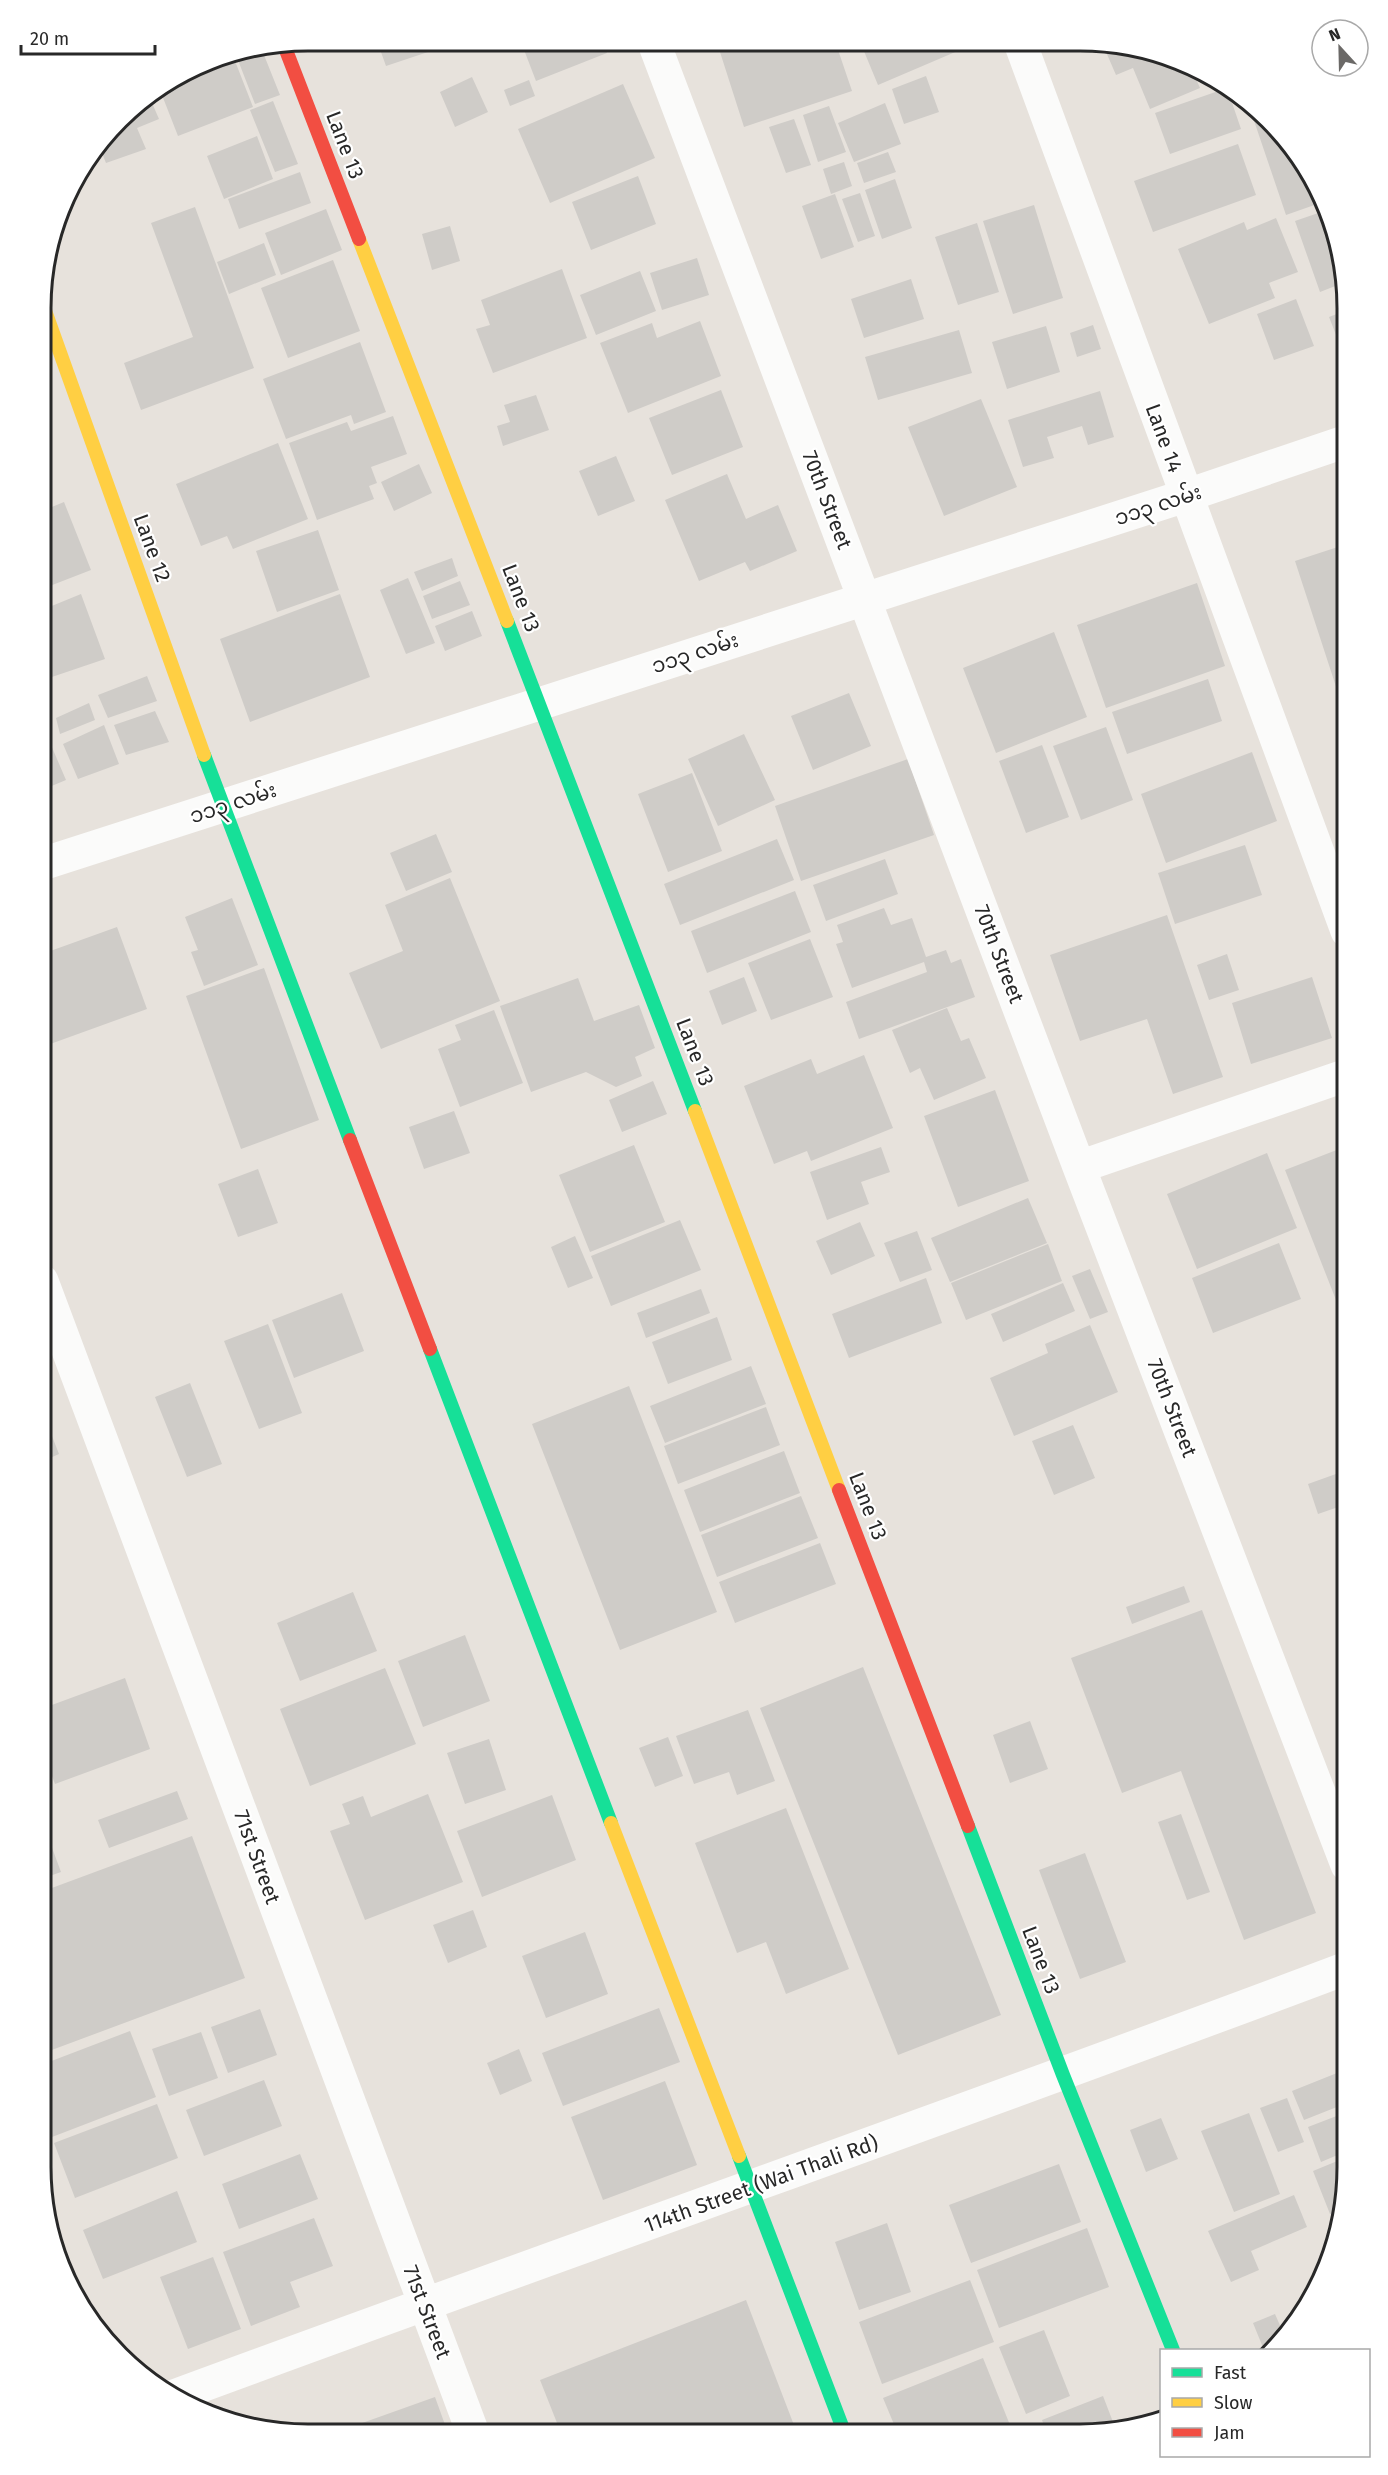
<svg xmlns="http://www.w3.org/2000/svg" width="1388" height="2475" font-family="'Fira Sans','Noto Sans Myanmar',sans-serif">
<rect width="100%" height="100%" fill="#e7e2dc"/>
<path fill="#cfccc8" d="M377,41H458V42L386,66Z
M521,42H603L607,53L536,81Z
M746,43L836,44L852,91L744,127L720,52Z
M861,44L957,45L960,50L878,85Z
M1103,45L1132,46L1190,65L1200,88L1150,109L1133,68L1116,75Z
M262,50L280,95L255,104L236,55Z
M224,57L225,61L184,74L206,61Z
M235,61L253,107L178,136L160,90Z
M926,76L939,112L904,124L892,89Z
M472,77L488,112L455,127L440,92Z
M529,80L535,96L510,106L504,90Z
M623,84L655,158L550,203L518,129Z
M1227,88L1241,129L1170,154L1155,113Z
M149,96L159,119L137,128L146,149L106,163L100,148L131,107Z
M1247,100L1256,107L1302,159L1323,202L1286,215Z
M273,101L298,164L275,172L250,110Z
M885,103L901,144L854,162L838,123Z
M829,106L846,152L818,162L803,115Z
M794,119L811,165L786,173L769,127Z
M257,136L273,179L224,199L207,156Z
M1238,144L1256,195L1153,232L1134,181Z
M888,152L896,172L864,183L857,163Z
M844,162L852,186L831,194L823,169Z
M300,172L311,203L239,229L228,199Z
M638,176L656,224L591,250L572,202Z
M895,179L912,228L882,239L865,190Z
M860,193L875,236L858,242L842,199Z
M835,194L854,247L821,259L802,206Z
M1034,205L1063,298L1013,314L983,221Z
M195,207L254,368L141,410L124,363L193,337L151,223Z
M326,209L342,250L281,275L265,233Z
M1327,210L1333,222L1343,283L1320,292L1295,221Z
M1276,218L1298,272L1269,283L1275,298L1209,324L1178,249L1244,222L1247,230Z
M977,223L999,292L958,305L935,237Z
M450,226L460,261L432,270L422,234Z
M264,243L276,275L229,294L217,262Z
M697,258L709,295L662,310L650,273Z
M333,260L360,331L288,358L261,288Z
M562,269L587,338L493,373L476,329L490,325L481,300Z
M640,271L656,311L596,335L580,295Z
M911,279L924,319L864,338L851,299Z
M1296,299L1314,346L1274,360L1257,314Z
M1347,310V348L1342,350L1329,317Z
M700,321L721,376L628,413L600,343L652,323L657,338Z
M1093,325L1101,349L1077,357L1070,333Z
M1046,326L1060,372L1007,389L992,342Z
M959,330L972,373L878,400L865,357Z
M360,342L386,412L354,424L351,415L286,439L263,379Z
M721,390L743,447L672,475L649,418Z
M1100,391L1114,437L1088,445L1082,426L1047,437L1054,458L1023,467L1008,420Z
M536,395L549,430L503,446L497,426L510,422L504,405Z
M981,399L1017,487L944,516L908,427Z
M393,416L407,454L371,467L377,483L369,486L374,499L317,520L289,443L347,422L351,431Z
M278,443L308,519L233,549L227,536L201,546L176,484Z
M616,456L635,501L598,516L579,471Z
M419,464L432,493L394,511L381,482Z
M727,474L746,519L778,505L797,551L750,571L745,562L699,581L665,500Z
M64,502L91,570L42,589V511Z
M318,530L339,590L277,612L256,551Z
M1347,544V704L1342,705L1295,561Z
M452,558L458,576L422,591L414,572Z
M408,578L435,643L406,654L380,590Z
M460,581L470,605L432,619L423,596Z
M1197,583L1225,666L1106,708L1077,625Z
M81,594L105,659L43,680L42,610Z
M340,594L370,677L250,722L220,639Z
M472,611L482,636L445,651L435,626Z
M1054,632L1087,717L996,753L963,668Z
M147,676L157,701L108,718L98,695Z
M1208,679L1222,721L1127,754L1112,712Z
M849,693L871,746L813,770L791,716Z
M89,703L95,720L60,734L56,718Z
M155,711L169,742L126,755L114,725Z
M42,724L66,780L42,790Z
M104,725L119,764L78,779L63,744Z
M1106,727L1133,800L1081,820L1053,746Z
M744,734L775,800L718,826L688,759Z
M1042,745L1069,817L1026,833L999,761Z
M1252,752L1277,821L1166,863L1141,794Z
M908,759L934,835L801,881L775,806Z
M692,773L722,851L668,872L638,794Z
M436,834L452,872L406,891L390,853Z
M777,839L794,880L680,925L664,884Z
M1245,845L1262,895L1175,924L1158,873Z
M885,859L898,894L826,921L813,885Z
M450,878L500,1001L381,1049L349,973L403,951L385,905Z
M795,891L811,932L707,973L691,931Z
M232,898L258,965L204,986L191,952L198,950L185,917Z
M884,908L891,925L912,918L926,957L946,950L951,963L961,959L975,997L859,1039L846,1002L927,972L924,962L852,988L836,944L843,942L837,925Z
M1167,915L1223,1077L1173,1094L1147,1019L1080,1041L1050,955Z
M117,927L147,1009L42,1047V954Z
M810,939L833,997L771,1020L748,963Z
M1227,954L1239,990L1209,1000L1197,965Z
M264,968L319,1120L241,1149L186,996Z
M744,977L757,1011L722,1025L709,991Z
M1312,977L1332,1038L1251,1064L1232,1003Z
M578,978L594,1021L639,1005L655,1048L635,1057L642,1076L616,1087L586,1072L531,1092L500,1006Z
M947,1008L961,1041L969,1038L986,1078L934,1100L920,1068L910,1073L892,1030Z
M494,1010L523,1083L460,1107L438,1049L461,1040L455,1025Z
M864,1055L893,1128L811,1161L807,1151L774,1164L744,1086L811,1059L817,1074Z
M653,1081L667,1114L622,1132L609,1100Z
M995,1090L1029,1181L958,1207L924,1116Z
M454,1111L470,1153L424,1169L409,1127Z
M634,1145L665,1222L590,1252L559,1175Z
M1347,1146V1296L1336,1300L1285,1170Z
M881,1147L890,1172L861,1182L869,1204L827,1220L810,1172Z
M1267,1153L1297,1228L1197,1269L1167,1194Z
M258,1169L278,1223L238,1237L218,1184Z
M1028,1198L1047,1243L950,1282L931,1238Z
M680,1220L701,1270L611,1306L591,1256Z
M860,1222L875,1256L831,1275L816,1241Z
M917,1231L932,1270L900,1282L884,1243Z
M575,1236L593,1278L568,1288L551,1247Z
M1279,1243L1301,1299L1213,1333L1192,1278Z
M1048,1244L1062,1281L966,1320L951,1283Z
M1090,1269L1108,1312L1090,1319L1072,1276Z
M926,1278L942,1323L849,1358L832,1314Z
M1063,1283L1075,1311L1003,1342L991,1314Z
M701,1289L710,1313L646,1338L637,1313Z
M342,1293L364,1351L294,1378L272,1320Z
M717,1317L732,1360L668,1384L652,1342Z
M268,1324L302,1413L259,1429L224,1341Z
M1090,1325L1118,1392L1014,1436L990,1378L1048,1353L1045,1344Z
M751,1366L766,1404L665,1443L650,1406Z
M190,1383L222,1464L187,1477L155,1397Z
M629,1386L717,1612L620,1650L532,1424Z
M766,1407L780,1445L678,1484L664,1446Z
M41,1408L59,1454L41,1462Z
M1073,1425L1095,1478L1054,1495L1032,1441Z
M784,1451L800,1493L700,1532L684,1490Z
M1347,1470V1504L1318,1514L1308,1484Z
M801,1496L818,1538L717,1577L701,1535Z
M820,1543L836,1584L735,1623L719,1582Z
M1184,1586L1190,1602L1132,1624L1126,1607Z
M353,1592L377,1651L300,1681L277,1623Z
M1202,1610L1316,1913L1244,1940L1181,1771L1122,1793L1071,1658Z
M465,1635L490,1701L423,1727L398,1661Z
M863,1667L1001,2015L898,2055L760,1708Z
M385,1668L416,1744L310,1786L280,1709Z
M125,1678L150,1749L55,1784L41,1747V1709Z
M748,1710L775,1781L737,1795L729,1772L694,1784L676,1736Z
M1030,1721L1048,1769L1010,1783L993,1735Z
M668,1737L683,1776L655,1787L639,1748Z
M489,1739L506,1790L465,1804L447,1753Z
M177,1791L188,1819L109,1848L98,1820Z
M428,1794L463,1882L365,1920L330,1831L350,1824L342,1804L363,1796L371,1817Z
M552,1795L576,1860L482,1897L457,1831Z
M786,1808L849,1969L786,1994L766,1942L737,1953L695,1843Z
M1181,1814L1210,1892L1187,1900L1158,1822Z
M44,1826L61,1872L41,1879V1828Z
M192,1836L245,1978L41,2054V1892Z
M1085,1853L1126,1962L1080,1979L1039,1870Z
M473,1910L487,1947L448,1963L433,1925Z
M585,1932L608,1994L546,2018L522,1956Z
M659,2008L680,2062L563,2106L542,2053Z
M260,2009L277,2055L228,2073L211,2027Z
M130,2031L156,2097L52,2137L41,2109V2065Z
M201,2032L218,2078L169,2096L152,2049Z
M519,2049L532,2081L500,2095L487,2063Z
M1347,2069V2103L1304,2120L1292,2091Z
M264,2080L282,2126L204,2156L186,2110Z
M665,2081L697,2165L603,2200L571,2117Z
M1287,2098L1304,2142L1278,2152L1260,2108Z
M157,2104L178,2158L75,2198L54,2143Z
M1347,2112V2151L1321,2162L1308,2127Z
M1249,2113L1280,2194L1234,2212L1201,2131Z
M1161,2118L1178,2159L1146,2172L1130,2130Z
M300,2154L318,2199L239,2229L222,2184Z
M1347,2157V2185L1341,2210L1330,2214L1313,2171Z
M1059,2164L1081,2222L971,2263L949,2205Z
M177,2191L197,2242L103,2279L83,2230Z
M1294,2195L1307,2227L1251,2251L1259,2270L1231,2282L1208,2231Z
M314,2218L333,2266L290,2282L300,2307L251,2326L223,2252Z
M887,2223L911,2292L859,2310L835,2242Z
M1087,2228L1109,2287L999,2328L977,2270Z
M213,2257L241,2329L188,2349L160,2277Z
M970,2280L994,2342L882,2384L859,2322Z
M746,2300L797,2433H561L540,2380Z
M1275,2314L1285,2337L1270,2350H1264L1253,2323Z
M1044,2330L1070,2396L1026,2414L999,2347Z
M983,2358L1010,2425L986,2434H898L883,2398Z
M1103,2396L1113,2422L1081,2434H1047L1042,2420Z
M435,2397L448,2433L337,2432Z"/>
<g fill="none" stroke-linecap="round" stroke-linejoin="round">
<path stroke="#fbfbfa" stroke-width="33" d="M654,43L1079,1167L1347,1865
M1021,45L1347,931
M42,864L1185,496L1347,441
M1079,1167L1347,1075
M42,1281L473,2433
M174,2396C564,2252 957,2115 1347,1968"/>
<path stroke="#16e098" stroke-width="14" d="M507,621L695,1111
M204,755L350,1140
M430,1349L611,1823
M968,1826L1063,2075L1173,2350
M739,2156L845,2434"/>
<path stroke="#ffcf43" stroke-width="14" d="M359,239L507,621
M43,305L204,755
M695,1111L839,1490
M611,1823L739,2156"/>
<path stroke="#f24e42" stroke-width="14" d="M284,45L359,239
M350,1140L430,1349
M839,1490L968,1826"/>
</g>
<g text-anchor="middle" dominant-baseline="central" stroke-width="4.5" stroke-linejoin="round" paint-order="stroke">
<g font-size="21" fill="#282828" stroke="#fff">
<text transform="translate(345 145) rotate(69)">Lane 13</text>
<text transform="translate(1164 438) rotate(70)">Lane 14</text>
<text transform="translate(827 500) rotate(69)">70th Street</text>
<text transform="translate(1158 505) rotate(-18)">၁၁၃ လမ်း</text>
<text transform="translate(152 548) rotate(70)">Lane 12</text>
<text transform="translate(521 598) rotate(69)">Lane 13</text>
<text transform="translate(695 653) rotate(-18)">၁၁၃ လမ်း</text>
<text transform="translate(233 803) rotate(-18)">၁၁၃ လမ်း</text>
<text transform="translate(999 954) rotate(69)">70th Street</text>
<text transform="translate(695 1052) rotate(69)">Lane 13</text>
<text transform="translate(1172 1408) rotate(69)">70th Street</text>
<text transform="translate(868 1506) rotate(69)">Lane 13</text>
<text transform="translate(257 1857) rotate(70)">71st Street</text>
<text transform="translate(1041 1960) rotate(69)">Lane 13</text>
<text transform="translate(761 2184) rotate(-20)">114th Street (Wai Thali Rd)</text>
<text transform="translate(427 2312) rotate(69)">71st Street</text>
</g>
</g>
<path d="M0 0H1388V2475H0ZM308 51H1080A257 257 0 0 1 1337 308V2167A257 257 0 0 1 1080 2424H308A257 257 0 0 1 51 2167V308A257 257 0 0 1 308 51Z" fill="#fff" fill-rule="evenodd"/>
<path fill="none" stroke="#282828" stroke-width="3" d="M308 51H1080A257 257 0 0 1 1337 308V2167A257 257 0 0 1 1080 2424H308A257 257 0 0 1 51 2167V308A257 257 0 0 1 308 51Z"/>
<rect x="1160" y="2349" width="210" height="108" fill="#ffffff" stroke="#a9a9a9" stroke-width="1.5"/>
<rect x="1172" y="2368" width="30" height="9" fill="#16e098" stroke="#a9a9a9" stroke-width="1.5"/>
<text x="1214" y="2379" font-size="18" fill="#282828">Fast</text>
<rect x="1172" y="2398" width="30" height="9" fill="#ffcf43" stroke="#a9a9a9" stroke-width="1.5"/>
<text x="1214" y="2409" font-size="18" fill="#282828">Slow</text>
<rect x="1172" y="2428" width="30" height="9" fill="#f24e42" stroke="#a9a9a9" stroke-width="1.5"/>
<text x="1214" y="2439" font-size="18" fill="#282828">Jam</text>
<g transform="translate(1340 48) rotate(338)"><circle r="28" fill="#ffffff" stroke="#a9a9a9" stroke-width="1.5"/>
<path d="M0-4.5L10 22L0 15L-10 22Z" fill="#6b6967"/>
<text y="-9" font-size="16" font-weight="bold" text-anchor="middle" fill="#282828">N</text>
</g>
<path d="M21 45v9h134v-9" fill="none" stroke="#282828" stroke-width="3"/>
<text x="30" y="45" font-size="18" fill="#282828" stroke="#ffffff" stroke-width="4.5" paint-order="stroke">20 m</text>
</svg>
